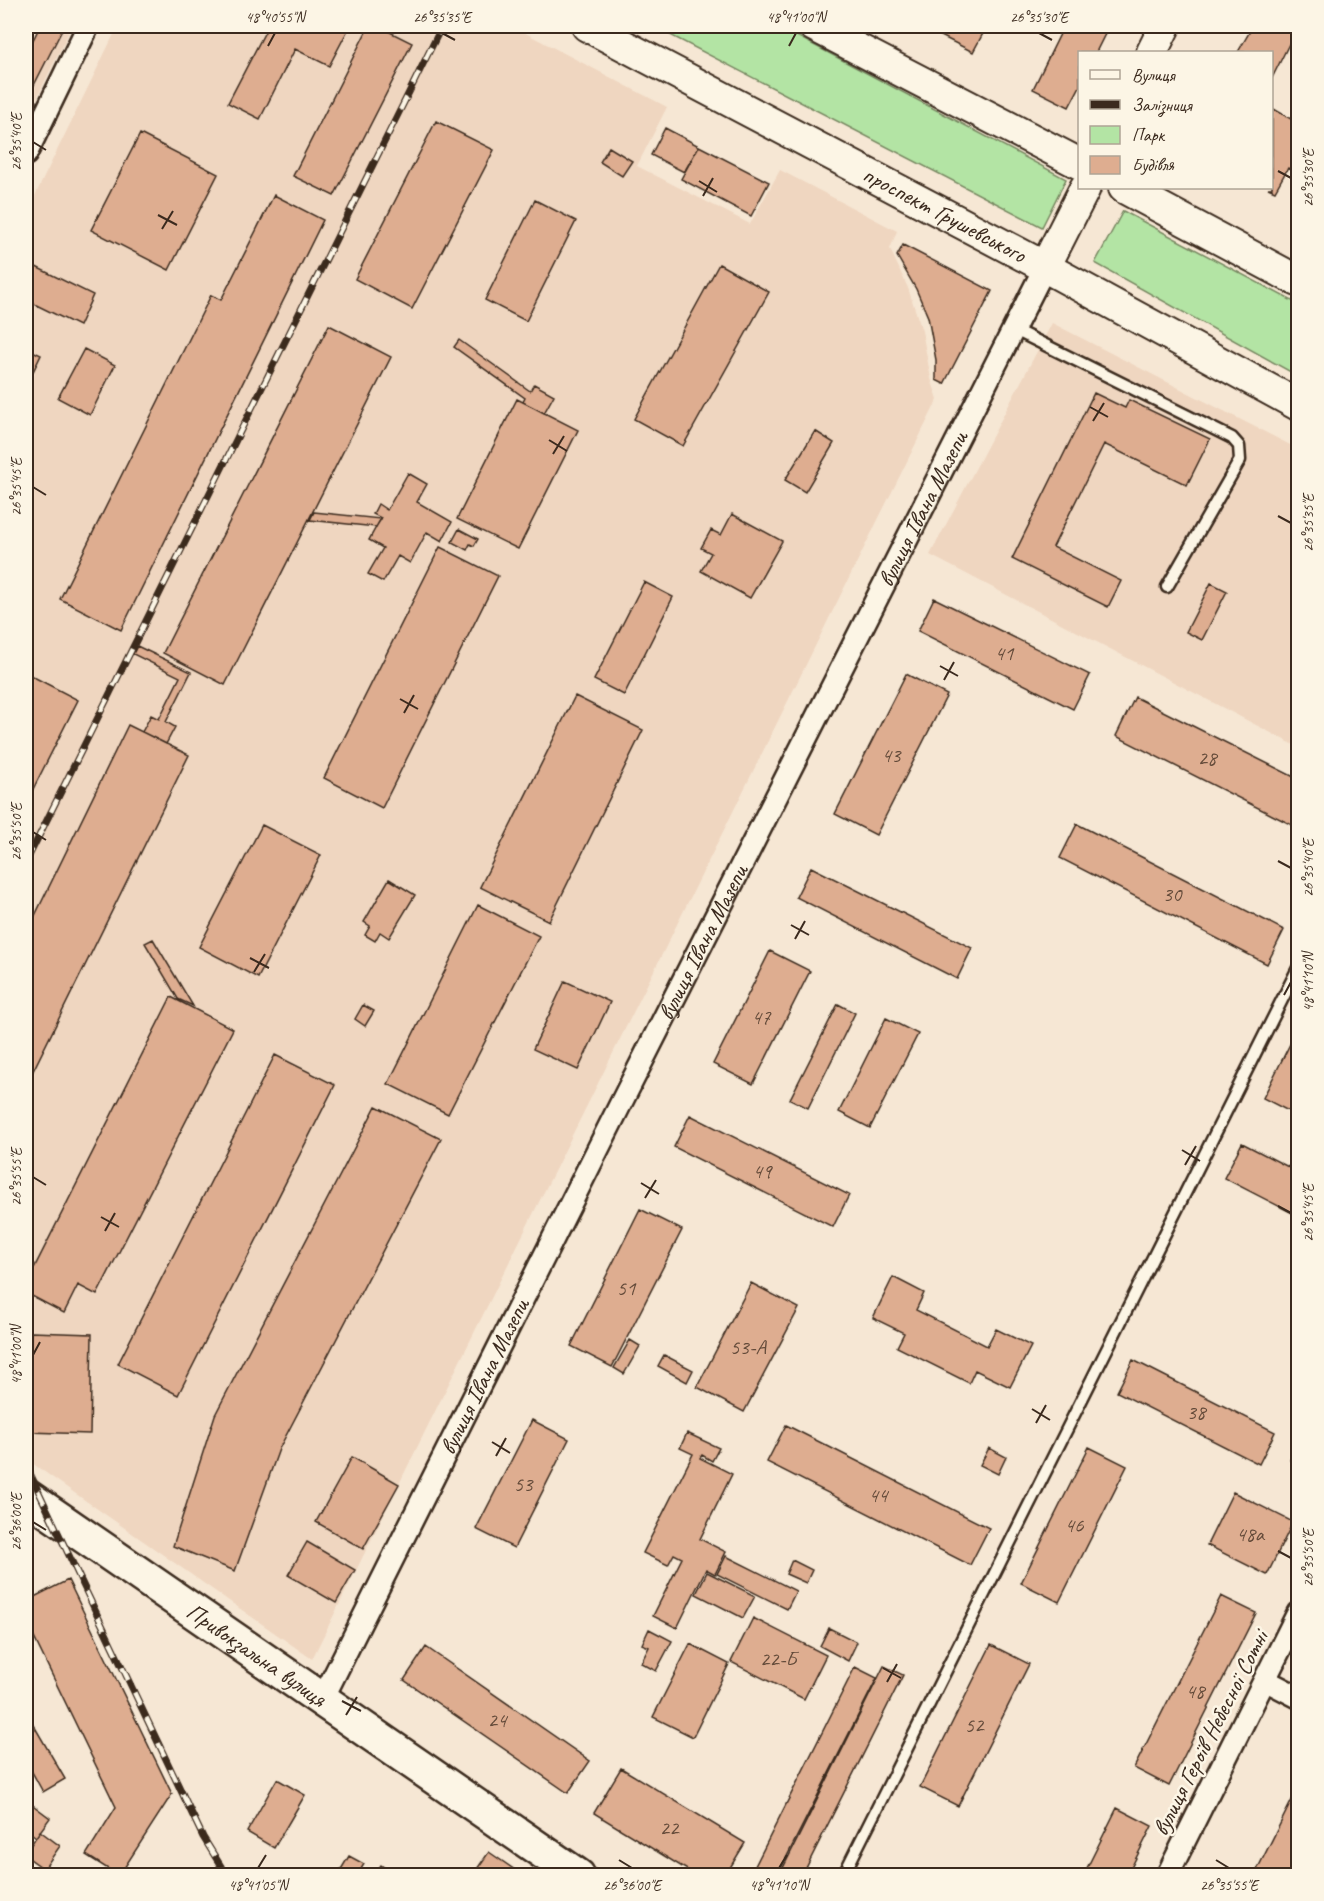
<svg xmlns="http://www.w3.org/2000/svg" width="1324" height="1901" font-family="Caveat,sans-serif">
<rect width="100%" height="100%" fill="#f6e7d4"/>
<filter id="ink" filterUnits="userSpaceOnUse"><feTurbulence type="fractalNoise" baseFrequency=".0167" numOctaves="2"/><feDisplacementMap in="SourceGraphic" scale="12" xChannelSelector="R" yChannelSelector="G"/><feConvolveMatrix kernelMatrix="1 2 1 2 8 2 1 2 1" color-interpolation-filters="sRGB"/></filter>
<g filter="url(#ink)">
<path fill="#efd6c0" d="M26,26H72L26,120Z
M118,26H512L667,107L637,166L750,224L780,170L897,231L890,249L908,288L922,331L931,379L938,399L312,1659L26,1459V214Z
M1052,323L1298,449V747L930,555Z"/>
<path fill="#b3e4a4" stroke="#778761" stroke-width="1.5" d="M653,26H778L1066,179L1042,227Z
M1123,211L1298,304V376L1095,263Z"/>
<path fill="#dead90" stroke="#3b2a1e" stroke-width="1.5" d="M40,26H64L26,101V54Z
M268,26H350L329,66L295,49L260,119L228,103Z
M369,26H378L412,43L334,196L293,176Z
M921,26H987L973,52Z
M1064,26H1109L1096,52H1080V86L1069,107L1033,89Z
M1253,26H1298L1272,78V52H1238Z
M1272,108L1298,123V173L1288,168L1275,191L1268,188H1272Z
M436,121L494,150L412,309L355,279Z
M665,128L699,146L684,172L651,155Z
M140,134L218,174L169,270L91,230Z
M699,146L769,182L751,216L681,179Z
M609,147L632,161L622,176L600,162Z
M274,195L323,220L121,630L60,599L211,295L221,300Z
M535,200L576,221L526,321L485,300Z
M903,245L992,291L944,384L936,380V360L928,317L916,289L897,256Z
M28,263L93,295L79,326L26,300V268Z
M719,264L769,292L683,446L634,419Z
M329,325L391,357L225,685L163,653Z
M459,340L530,391L534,384L554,395L544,413L523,402L525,398L454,347Z
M26,348L41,355L26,386Z
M84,349L115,365L90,415L58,398Z
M1094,393L1125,408L1129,400L1210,439L1187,485L1104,444L1053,547L1121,581L1108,607L1012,559Z
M517,399L578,430L518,549L457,519Z
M815,431L834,443L805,492L785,480Z
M408,473L427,484L417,502L452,522L442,541L427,532L410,563L398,556L383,582L368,574L383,548L369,540L381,518L373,514L378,504L387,510Z
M314,512L381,519L376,527L310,520Z
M732,514L782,541L750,598L701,571L711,553L701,548L711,530L721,535Z
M459,529L478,539L474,546L470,544L467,550L452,542Z
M440,547L498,576L382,808L324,778Z
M644,582L673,597L624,695L594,680Z
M1211,583L1227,591L1202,640L1186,632Z
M934,598L1090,675L1073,709L918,631Z
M137,646L191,672L166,722L175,727L166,744L142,732L151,715L159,719L180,677L133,654Z
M26,673L78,700L26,803Z
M906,674L947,695L876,835L835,814Z
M575,696L643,730L549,921L480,887Z
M1135,697L1298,779V828L1116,736Z
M128,725L189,755L30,1077L26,1075V934Z
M1077,824L1284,930L1267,964L1060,858Z
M262,825L321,855L258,978L199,947Z
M811,867L972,948L957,979L796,897Z
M389,879L415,895L389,938L380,932L375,941L365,935L370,926L364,922Z
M478,905L539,936L448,1114L388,1084Z
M153,939L193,1006L178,999L145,943Z
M770,951L810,971L753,1084L713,1064Z
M565,981L610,1002L578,1070L533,1049Z
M171,997L233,1029L97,1295L78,1285L64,1313L26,1293V1284Z
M838,1004L855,1013L808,1108L790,1099Z
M363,1005L374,1011L365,1026L355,1019Z
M886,1018L918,1034L870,1128L839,1112Z
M1298,1028V1116L1263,1098Z
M275,1055L335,1085L178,1395L118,1364Z
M376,1106L441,1139L279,1449L235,1571L173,1546L215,1415Z
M690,1115L849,1195L833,1227L674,1147Z
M1242,1143L1298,1172V1216L1224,1178Z
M640,1209L682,1230L612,1367L571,1346Z
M893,1277L924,1293L916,1310L987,1346L996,1329L1031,1346L1010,1387L975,1370L969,1383L897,1347L904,1333L873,1318Z
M751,1283L799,1308L744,1412L697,1387Z
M31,1332L92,1334L90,1434L28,1432Z
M630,1340L640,1346L624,1374L614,1368Z
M664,1355L693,1370L687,1382L658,1366Z
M1133,1360L1275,1432L1259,1464L1117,1392Z
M532,1420L569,1439L514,1548L476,1529Z
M786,1425L989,1528L970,1565L767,1462Z
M687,1433L719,1448L712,1461L702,1455L700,1458L732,1474L700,1539L726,1552L715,1574L706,1569L677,1628L653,1616L682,1558L674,1554L668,1565L643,1553L693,1454L680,1448Z
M1296,1437L1298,1438V1470L1294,1468L1296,1463L1290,1460L1298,1444L1293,1442Z
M1089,1447L1127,1466L1059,1602L1021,1583Z
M989,1448L1006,1457L998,1474L980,1465Z
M352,1457L399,1484L363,1549L316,1522Z
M1233,1492L1293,1522L1267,1575L1207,1545Z
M307,1542L355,1570L336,1603L288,1575Z
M726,1556L796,1591L787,1609L717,1574Z
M792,1560L812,1570L806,1583L786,1574Z
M707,1572L755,1596L743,1618L696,1594Z
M68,1580L172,1794L119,1876L86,1855L116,1807L26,1621V1601Z
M1221,1596L1256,1613L1169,1786L1134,1768Z
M753,1618L826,1655L804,1699L731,1662Z
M829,1628L857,1642L848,1661L820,1646Z
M649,1629L672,1641L656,1671L641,1663L649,1647L642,1644Z
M690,1644L729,1664L693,1737L653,1717Z
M991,1645L1029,1664L958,1806L920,1787Z
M426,1647L590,1761L568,1793L404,1680Z
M884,1666L903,1675L802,1876H779Z
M855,1667L877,1678L777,1876H750Z
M26,1715L29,1717L65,1779L43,1792L26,1761Z
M621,1768L745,1843L725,1876H697L594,1813Z
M277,1779L305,1795L274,1848L247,1832Z
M1298,1788V1876H1254Z
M26,1800L50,1818L36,1837L26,1829Z
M1117,1808L1152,1826L1127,1876H1083Z
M40,1831L60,1846L44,1869L26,1856V1852Z
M489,1852L515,1870L512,1876H472Z
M349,1856L364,1864L357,1876H337Z
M381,1865L396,1876H373Z"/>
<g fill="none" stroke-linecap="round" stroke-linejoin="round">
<g stroke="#3b2a1e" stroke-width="15">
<path id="lane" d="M1013,329L1232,438L1239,446L1240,460L1167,587
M843,1876L1298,968"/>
</g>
<g stroke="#3b2a1e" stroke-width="26">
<g id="street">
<path d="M26,154L88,26"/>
<path d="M1265,1680L1298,1697"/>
<path id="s1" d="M322,1700L621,1103L1045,267"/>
<path d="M1167,1876L1298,1613"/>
</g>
</g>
<g stroke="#3b2a1e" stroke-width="34">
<g id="secondary">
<path id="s2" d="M587,26L1045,267L1298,405"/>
<path d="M814,26L1080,164"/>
<path d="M1152,52L1165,26"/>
<path d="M1124,188L1298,281"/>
<path d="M1045,267L1085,188"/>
</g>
</g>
<g stroke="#3b2a1e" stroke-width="38">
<g id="primary">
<path id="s3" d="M26,1496L578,1876"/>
</g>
</g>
<use href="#lane" stroke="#fcf5e5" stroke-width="10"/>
<use href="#street" stroke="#fcf5e5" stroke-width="21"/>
<use href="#secondary" stroke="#fcf5e5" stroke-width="30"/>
<use href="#primary" stroke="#fcf5e5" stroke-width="33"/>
<g stroke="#3b2a1e" stroke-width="7">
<path id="rail" d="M26,862L439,32
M26,1465L203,1837L227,1876"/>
</g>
<use href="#rail" stroke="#fcf5e5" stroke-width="4.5" stroke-dasharray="14" stroke-linecap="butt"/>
</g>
</g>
<path fill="none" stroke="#3b2a1e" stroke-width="2" d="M442,33L455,40M1039,33L1052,40M268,46L275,33M789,46L796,33M33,142L46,150M1278,171L1291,178M699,181L717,192M703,196L713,178M158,215L177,225M162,229L173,211M1090,407L1108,417M1093,421L1104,403M549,440L567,451M553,454L564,436M33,487L46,495M1278,516L1291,523M940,666L958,676M944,680L954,662M400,699L418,709M404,713L414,695M33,832L46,840M1278,861L1291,868M791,925L809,935M795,939L805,921M250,958L269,968M254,972L265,954M1284,995L1291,982M1182,1150L1200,1161M1185,1165L1196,1146M33,1177L46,1185M641,1183L659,1194M645,1198L656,1180M1278,1206L1291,1213M101,1217L119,1227M105,1231L115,1213M33,1355L40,1342M1032,1409L1050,1420M1036,1423L1046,1405M492,1442L510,1453M496,1456L506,1438M33,1522L46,1530M1278,1551L1291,1558M883,1668L901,1678M887,1682L897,1664M342,1701L361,1711M346,1715L357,1697M619,1860L632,1868M1216,1860L1229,1868M258,1868L266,1855M779,1868L787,1855"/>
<g text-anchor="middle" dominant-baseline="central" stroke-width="5" stroke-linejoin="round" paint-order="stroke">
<g font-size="21" fill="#644b3a">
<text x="1004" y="653">41</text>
<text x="891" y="755">43</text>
<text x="1207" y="758">28</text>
<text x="1172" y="894">30</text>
<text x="761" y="1017">47</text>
<text x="762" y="1171">49</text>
<text x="626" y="1288">51</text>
<text x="748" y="1347">53-А</text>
<text x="1196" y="1412">38</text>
<text x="523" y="1484">53</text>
<text x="878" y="1495">44</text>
<text x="1074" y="1525">46</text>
<text x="1250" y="1534">48а</text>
<text x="778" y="1659">22-Б</text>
<text x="1195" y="1691">48</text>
<text x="497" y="1720">24</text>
<text x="974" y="1725">52</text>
<text x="669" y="1828">22</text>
</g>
<g font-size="24" fill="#3b2a1e" stroke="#fcf5e5">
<text stroke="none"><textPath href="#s2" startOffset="404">проспект Грушевського</textPath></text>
<text stroke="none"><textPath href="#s1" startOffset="1334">вулиця Івана Мазепи</textPath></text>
<text stroke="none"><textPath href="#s1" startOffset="848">вулиця Івана Мазепи</textPath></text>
<text stroke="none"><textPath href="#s1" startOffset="362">вулиця Івана Мазепи</textPath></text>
<text stroke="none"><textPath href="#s3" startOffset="280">Привокзальна вулиця</textPath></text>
<text transform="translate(1210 1733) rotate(-63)">вулиця Героїв Небесної Сотні</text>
</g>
</g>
<rect width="1324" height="1901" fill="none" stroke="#fcf5e5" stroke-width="66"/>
<rect x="1078" y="51" width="195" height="138" fill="#fcf5e5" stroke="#afa495" stroke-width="1.5"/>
<rect x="1090" y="70" width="30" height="9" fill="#fcf5e5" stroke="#afa495" stroke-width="1.5"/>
<text x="1132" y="81" font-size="18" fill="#3b2a1e">Вулиця</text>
<rect x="1090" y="100" width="30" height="9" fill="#3b2a1e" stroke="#afa495" stroke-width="1.5"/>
<text x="1132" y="111" font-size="18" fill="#3b2a1e">Залізниця</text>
<rect x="1090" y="126" width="30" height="18" fill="#b3e4a4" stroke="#afa495" stroke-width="1.5"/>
<text x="1132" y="141" font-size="18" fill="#3b2a1e">Парк</text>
<rect x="1090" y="156" width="30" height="18" fill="#dead90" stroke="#afa495" stroke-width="1.5"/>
<text x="1132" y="171" font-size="18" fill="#3b2a1e">Будівля</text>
<rect x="33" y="33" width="1258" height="1835" fill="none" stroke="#3b2a1e" stroke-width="2"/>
<g font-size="15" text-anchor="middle" fill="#3b2a1e">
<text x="275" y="22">48°40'55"N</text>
<text x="442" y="22">26°35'35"E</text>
<text x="796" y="22">48°41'00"N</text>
<text x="1039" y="22">26°35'30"E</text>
<text transform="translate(16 142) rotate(-90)" y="5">26°35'40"E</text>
<text transform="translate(1308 178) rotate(-90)" y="5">26°35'30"E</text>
<text transform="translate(16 487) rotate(-90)" y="5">26°35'45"E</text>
<text transform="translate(1308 523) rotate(-90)" y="5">26°35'35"E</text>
<text transform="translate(16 832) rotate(-90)" y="5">26°35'50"E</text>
<text transform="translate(1308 868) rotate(-90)" y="5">26°35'40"E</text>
<text transform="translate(1308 982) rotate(-90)" y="5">48°41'10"N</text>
<text transform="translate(16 1177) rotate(-90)" y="5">26°35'55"E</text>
<text transform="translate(1308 1213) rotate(-90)" y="5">26°35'45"E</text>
<text transform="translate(16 1355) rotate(-90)" y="5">48°41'00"N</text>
<text transform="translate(16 1522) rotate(-90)" y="5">26°36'00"E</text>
<text transform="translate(1308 1558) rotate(-90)" y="5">26°35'50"E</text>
<text x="258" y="1890">48°41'05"N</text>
<text x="632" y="1890">26°36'00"E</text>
<text x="779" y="1890">48°41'10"N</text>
<text x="1229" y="1890">26°35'55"E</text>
</g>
</svg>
